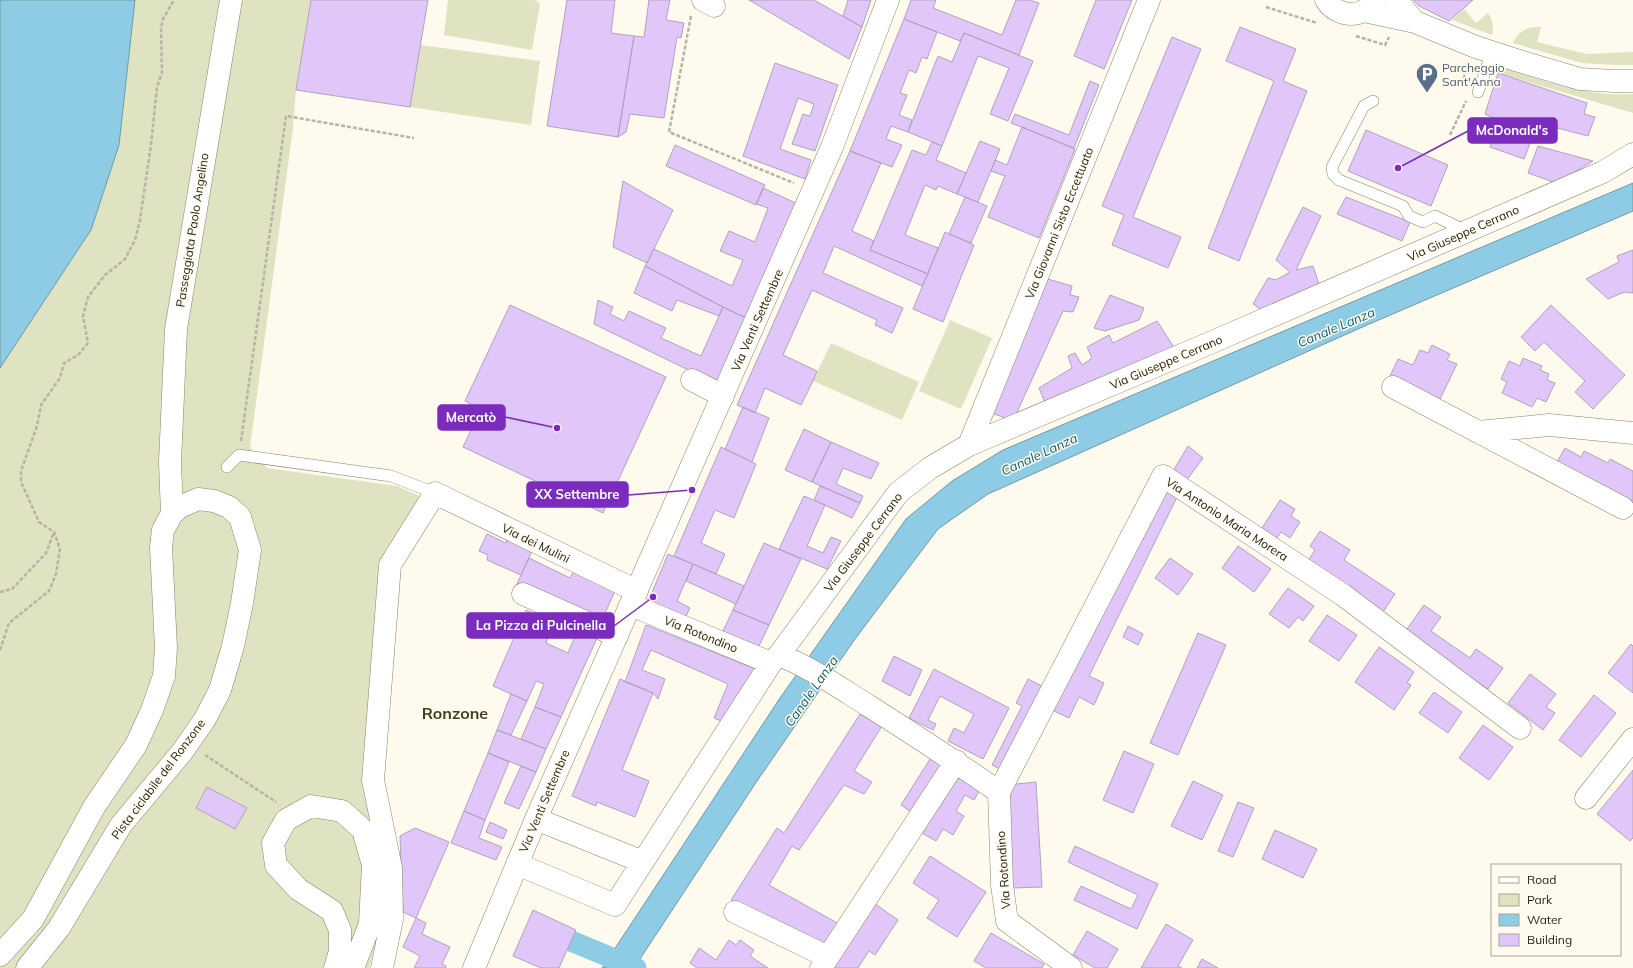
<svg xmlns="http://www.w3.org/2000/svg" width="1633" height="968" font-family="Mulish,sans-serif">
<rect width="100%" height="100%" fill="#fefaee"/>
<path fill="#dfe3c1" d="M0,0H311L296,90L293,128L250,447L267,468L397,486L433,502L387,561L372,766L385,910L369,968H0Z
M448,0H535L540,4L532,50L444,35Z
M1464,9L1476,23L1488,13C1493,20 1494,27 1492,35L1452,20Z
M1536,27H1541L1537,42L1587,54L1633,52V65H1616L1582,63L1513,43C1518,32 1525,28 1536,27Z
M420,45L540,61L531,125L410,107Z
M1507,69C1547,82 1590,97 1633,94V113L1498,73Z
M950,320L992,338L961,409L919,391Z
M831,343L919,382L902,420L813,381Z"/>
<path fill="#8ecce5" stroke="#6f99a8" d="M0,0H135L119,145L91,230L0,368Z
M1633,183V211L1367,325L988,494L938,529L855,639L757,781L634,968H602L780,698L906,519L952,481L1003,450Z"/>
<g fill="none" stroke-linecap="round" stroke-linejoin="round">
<path stroke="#8ecce5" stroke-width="21" d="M571,941L636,968"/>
</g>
<path fill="#e1c7f9" stroke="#b0a3bd" d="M311,0H428L410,107L296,90Z
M567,0H615L611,33L634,36L618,137L547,126Z
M649,0H670L666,20L684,23L681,38L677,37L664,118L630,114L626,132L618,137L634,36L644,37Z
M749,0H814L862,27L849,59Z
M848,0H871L862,27L843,16Z
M911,0H936L933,8L1002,35L1016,0H1030L1039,3L1019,55L964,33L960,41L904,19Z
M1096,0H1132L1104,69L1074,56Z
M1413,0H1473L1449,21L1419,6Z
M904,19L937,32L927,59L922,57L916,73L909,70L900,93L907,95L899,115L912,120L908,132L891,126L886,139L902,145L892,167L850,151Z
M1240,27L1296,49L1283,81L1307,91L1239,261L1208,248L1274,81L1226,61Z
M964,33L1033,61L1008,121L990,114L1009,68L978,56L942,146L908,132L938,56L952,62Z
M1172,37L1201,49L1133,217L1181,237L1168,268L1112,245L1124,215L1102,206Z
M775,63L838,85L815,151L792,144L803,114L810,116L814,104L798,98L780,149L811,160L805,179L743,156Z
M1498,73L1587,103L1584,114L1595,117L1588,136L1538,123L1524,159L1490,147L1498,120L1485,114Z
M1090,81L1099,85L1074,148L1011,123L1015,114L1069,135Z
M1022,127L1075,149L1039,238L988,217L1005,176L991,171L995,160L1007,165Z
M1366,130L1448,165L1431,206L1348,171Z
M980,141L1000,149L978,202L957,194Z
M932,142L942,146L936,160L966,173L957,194L938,186L936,190L925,185L905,235L938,248L928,274L870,250L912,150L926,155Z
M675,145L765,185L756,205L666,166Z
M1538,146L1593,161L1556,183L1528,173Z
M850,151L881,163L852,231L874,241L870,250L928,274L922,286L834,246L823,273L903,308L892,333L875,325L877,320L812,290L783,355L817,371L813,381L801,405L765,388L755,413L737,405Z
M623,181L673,210L647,263L613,247Z
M763,188L798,204L746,318L725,308L645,266L654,249L732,286L743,260L720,251L729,231L755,242L768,208L756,204Z
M965,197L987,206L971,243L949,234Z
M1346,197L1410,222L1402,241L1337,214Z
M1303,207L1321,216L1296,270L1313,266L1321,290L1267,314L1253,304L1268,278L1276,280L1290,272L1276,260Z
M945,232L974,245L943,322L913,309Z
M1633,250V293L1624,292L1608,299L1586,279L1619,262L1617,256Z
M645,266L723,307L719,316L677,300L672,311L634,293Z
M1048,279L1072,286L1070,295L1079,297L1073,312L1063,311L1013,421L992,413Z
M1110,295L1144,308L1139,320L1105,331L1094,328Z
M598,300L613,307L610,314L624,321L629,311L666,328L661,338L701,356L723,307L746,318L717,384L594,324Z
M510,305L666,377L603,513L463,447L481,409L465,401Z
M1551,305L1625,375L1593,409L1575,392L1585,381L1544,342L1535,351L1521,337Z
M1157,321L1175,349L1045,403L1039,388L1072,368L1068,356L1075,353L1082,365L1092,358L1087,347L1109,335L1113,343Z
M1432,345L1450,354L1447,360L1457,364L1440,399L1390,376L1398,359L1413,365L1420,350L1428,353Z
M1523,358L1542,366L1540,370L1549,374L1547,380L1555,383L1546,402L1537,398L1532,407L1502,393L1507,382L1501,379L1509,361L1520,366Z
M743,407L769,418L752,462L725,449Z
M804,429L831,442L812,482L785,470Z
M831,442L879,463L871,479L843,468L836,484L863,496L860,503L812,482Z
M1188,446L1203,458L1186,481L1173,471Z
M721,447L756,464L734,518L715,510L701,543L725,554L716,574L674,556Z
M1565,448L1581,457L1584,451L1608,463L1610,459L1633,471V501L1557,462Z
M820,486L860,503L852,518L814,500Z
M1161,486L1178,495L1089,676L1104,683L1094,705L1079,697L1069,718L1050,709Z
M804,496L825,505L807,546L823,553L831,537L841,541L827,569L779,549Z
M1280,500L1295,509L1291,516L1300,522L1290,538L1281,532L1277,538L1262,528Z
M1320,531L1350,550L1344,560L1395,594L1381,615L1306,564L1315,550L1310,546Z
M487,534L506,543L507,540L532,551L521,575L487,560L488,555L479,551Z
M764,543L801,559L769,625L733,610Z
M1238,546L1271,569L1254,592L1222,568Z
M668,554L693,564L677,601L690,608L685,618L648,602Z
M529,558L570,578L574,571L615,591L601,622L516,586Z
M1170,558L1193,574L1178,595L1155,578Z
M693,564L744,586L736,604L686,581Z
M1288,588L1314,606L1303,621L1298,617L1289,628L1269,614Z
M1424,605L1441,617L1431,631L1470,658L1476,649L1503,668L1488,689L1405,632Z
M526,610L554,623L546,643L568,653L579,627L598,636L561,717L535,707L544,684L536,681L527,701L493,686Z
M733,610L769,625L758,648L722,633Z
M1327,615L1357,635L1339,661L1309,641Z
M646,625L758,670L724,722L714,718L728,684L651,650L642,670L665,679L658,699L653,693L625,682Z
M1128,626L1143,634L1138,645L1123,637Z
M1198,633L1226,645L1178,755L1150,743Z
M1631,644L1633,646V693L1608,673Z
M1379,647L1414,672L1407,683L1411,685L1394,710L1355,682Z
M894,656L922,670L910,696L882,681Z
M934,669L1009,708L983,759L948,741L954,728L964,733L974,714L940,696L928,720L936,724L933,730L909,718Z
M1530,674L1556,694L1546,707L1555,713L1543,730L1508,703Z
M620,679L653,693L622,770L649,781L635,817L597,802L596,806L572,796Z
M1028,679L1042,686L1004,771L992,765L1022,706L1016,703Z
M1434,692L1462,712L1448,733L1419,713Z
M511,694L527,701L511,735L497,730Z
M1594,695L1616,713L1581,757L1559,740Z
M535,707L561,717L546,749L521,739Z
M860,714L882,726L854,771L872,782L864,794L844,785L799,850L792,846L769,885L839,924L823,949L731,900L777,828L784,833Z
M1483,725L1513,747L1489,780L1459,758Z
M497,730L546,749L536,772L488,753Z
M1124,751L1154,764L1133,813L1103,800Z
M488,753L509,762L485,820L464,811Z
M932,756L946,764L914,814L901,805Z
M521,766L536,772L519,809L504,803Z
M1633,770V838L1630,841L1597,814Z
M958,771L982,786L974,800L965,795L956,811L964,816L953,835L943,829L936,841L922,833Z
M1193,781L1223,795L1202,840L1171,826Z
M1036,782L1042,887L1013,888L1007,785Z
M207,787L247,808L235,829L196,808Z
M1238,802L1254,808L1233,857L1218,851Z
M464,811L485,820L479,838L502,847L496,860L451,843Z
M490,822L507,830L503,839L486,832Z
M415,828L449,842L416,918L403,912L400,836Z
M1275,830L1317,849L1303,878L1262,859Z
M1075,846L1158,884L1137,929L1074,900L1081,886L1131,909L1138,895L1068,862Z
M930,856L986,892L957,937L927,918L939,900L913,883Z
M871,901L898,920L875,955L869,951L858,968H827Z
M533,910L576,930L559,968H541L513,956Z
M416,918L426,923L422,934L450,947L442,964L446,966V968H414L420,956L403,947Z
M1166,924L1193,940L1178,966L1182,968H1141Z
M1087,931L1118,949L1107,968H1095L1073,955Z
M991,933L1044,964L1042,968H986L974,961Z
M729,940L736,945L740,940L754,950L750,956L768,968H697L690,963L699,948L716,960Z
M1202,959L1218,968H1197Z"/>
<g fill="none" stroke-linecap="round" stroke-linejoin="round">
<g stroke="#8c8368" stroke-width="12">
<path id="lane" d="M1478,92L1492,52
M1373,101L1364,106L1332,167L1333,174L1339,180L1403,206L1409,216L1423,222L1435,216L1466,231
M227,467L239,455L391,476L435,493"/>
</g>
<g stroke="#8c8368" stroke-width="23">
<path id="street" d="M703,0L714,6
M692,380L723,396
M1393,387L1623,508
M1478,432L1549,425L1633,433
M969,445L1149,0
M172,514L170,462L176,329L231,0
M523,594L617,636
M631,605L771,663
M779,655C810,667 840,688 869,706C913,734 956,762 999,792L1002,885L1007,921L1071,968
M999,792L1163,476L1343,595L1520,728
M1586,798L1633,739
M536,819L643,862
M517,864L615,905L771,663L779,655L898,493L930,468L969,445L1210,343L1603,172L1633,154
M735,912L828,957
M0,955L33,919L94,807L136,745L152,710L164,676L166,648L161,547L163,530L172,514L180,507L198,499L214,501L229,507L240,517L250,550L242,603L233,646L220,690L205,719L182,752L121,825L59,928L27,968
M335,968L340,951V930L332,911L298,889L276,865L273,843L286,820L311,806L342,811L363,830L373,865L370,924L353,968
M382,968L392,919L391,868L373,780L390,565L435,493L637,591
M821,968L956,761"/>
</g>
<g stroke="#8c8368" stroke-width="23">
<path id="secondary" d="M474,968L536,819L832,147L888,0"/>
</g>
<g stroke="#8c8368" stroke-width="23">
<path id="primary" d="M1326,0C1338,18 1362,19 1375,1
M1396,0L1415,22
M1364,11L1415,22L1476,47L1519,61L1580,79L1613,81H1633"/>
</g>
<path stroke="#b7b3a7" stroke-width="2.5" stroke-dasharray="4 2" stroke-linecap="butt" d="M1266,7L1317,23
M691,16L669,132L794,183
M1356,36L1385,45L1389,37
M1465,79L1464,75L1468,67
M1450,135L1466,101
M241,441L286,116L414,138
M0,592L12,589L46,553L54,532
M0,650L9,623L49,591L56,574L60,549L54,532L39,522L21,482V471L37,426L41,405L60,378L64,363L78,355L88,343L83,316L88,297L105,275L125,259L135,240L140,220L151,145L157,87L162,73L161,28L163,19L174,0
M205,755L276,802"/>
<use href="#lane" stroke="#fff" stroke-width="11"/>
<use href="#street" stroke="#fff" stroke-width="22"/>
<use href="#secondary" stroke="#fff" stroke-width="22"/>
<use href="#primary" stroke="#fff" stroke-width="22"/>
</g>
<defs>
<g id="parking-pin" transform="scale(1.15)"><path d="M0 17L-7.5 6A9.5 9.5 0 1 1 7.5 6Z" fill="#5c6f8a" stroke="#fefaee"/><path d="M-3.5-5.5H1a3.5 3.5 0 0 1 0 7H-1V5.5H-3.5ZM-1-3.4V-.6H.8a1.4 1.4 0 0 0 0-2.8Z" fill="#fff"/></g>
</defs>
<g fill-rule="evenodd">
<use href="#parking-pin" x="1427" y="74"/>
</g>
<g text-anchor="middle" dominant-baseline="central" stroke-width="3" stroke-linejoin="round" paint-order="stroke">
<g font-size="12" fill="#4e5e75" stroke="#fefaee" text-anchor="start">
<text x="1442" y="67">Parcheggio<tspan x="1442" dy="14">Sant'Anna</tspan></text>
</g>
<g font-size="12" fill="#272318" stroke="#fefaee">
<text transform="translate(1059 223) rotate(-68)">Via Giovanni Sisto Eccettuato</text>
<text transform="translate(192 230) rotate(-81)">Passeggiata Paolo Angelino</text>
<text transform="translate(1463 233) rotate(-24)">Via Giuseppe Cerrano</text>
<text transform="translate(757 320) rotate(-66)">Via Venti Settembre</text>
<text transform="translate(1166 362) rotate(-23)">Via Giuseppe Cerrano</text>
<text transform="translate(1227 519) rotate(33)">Via Antonio Maria Morera</text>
<text transform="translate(863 542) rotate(-53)">Via Giuseppe Cerrano</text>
<text transform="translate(536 543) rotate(26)">Via dei Mulini</text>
<text transform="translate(701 634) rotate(22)">Via Rotondino</text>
<text transform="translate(158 779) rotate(-53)">Pista ciclabile del Ronzone</text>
<text transform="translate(544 801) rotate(-67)">Via Venti Settembre</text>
<text transform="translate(1003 870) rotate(-94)">Via Rotondino</text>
</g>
<g font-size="13" font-style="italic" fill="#085d76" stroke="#fefaee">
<text transform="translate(1336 327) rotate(-23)">Canale Lanza</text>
<text transform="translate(1039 454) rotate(-25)">Canale Lanza</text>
<text transform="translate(811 691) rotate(-55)">Canale Lanza</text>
</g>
<g font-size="16" font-weight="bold" fill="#443c24" stroke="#fefaee">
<text x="455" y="713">Ronzone</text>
</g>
</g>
<path fill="none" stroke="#7b2cbf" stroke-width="1.5" d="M1398 168L1468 131M557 428L505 417M692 490L628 495M653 597L614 626"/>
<g fill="#7b2cbf" stroke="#fefaee" stroke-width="1.5">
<circle cx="1398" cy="168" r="4"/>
<circle cx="557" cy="428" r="4"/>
<circle cx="692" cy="490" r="4"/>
<circle cx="653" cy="597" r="4"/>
</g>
<g fill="#7b2cbf" stroke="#7b2cbf" stroke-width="1.5">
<rect x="1468" y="118" width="89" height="25" rx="4"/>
<rect x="438" y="405" width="67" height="25" rx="4"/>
<rect x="527" y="482" width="101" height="25" rx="4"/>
<rect x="467" y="613" width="147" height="25" rx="4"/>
</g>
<g font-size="13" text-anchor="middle" font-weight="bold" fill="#fff">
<text x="1512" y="135">McDonald's</text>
<text x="471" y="422">Mercatò</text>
<text x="577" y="499">XX Settembre</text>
<text x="541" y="630">La Pizza di Pulcinella</text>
</g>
<rect x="1491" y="864" width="130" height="92" fill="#fefaee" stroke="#a8a498"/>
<rect x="1499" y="877" width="20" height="6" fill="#ffffff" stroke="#a8a498"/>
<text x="1527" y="884" font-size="12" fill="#272318">Road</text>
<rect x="1499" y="894" width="20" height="12" fill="#dfe3c1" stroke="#a8a498"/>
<text x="1527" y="904" font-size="12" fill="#272318">Park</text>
<rect x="1499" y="914" width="20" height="12" fill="#8ecce5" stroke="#a8a498"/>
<text x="1527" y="924" font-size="12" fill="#272318">Water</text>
<rect x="1499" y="934" width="20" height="12" fill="#e1c7f9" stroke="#a8a498"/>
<text x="1527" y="944" font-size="12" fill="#272318">Building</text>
</svg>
